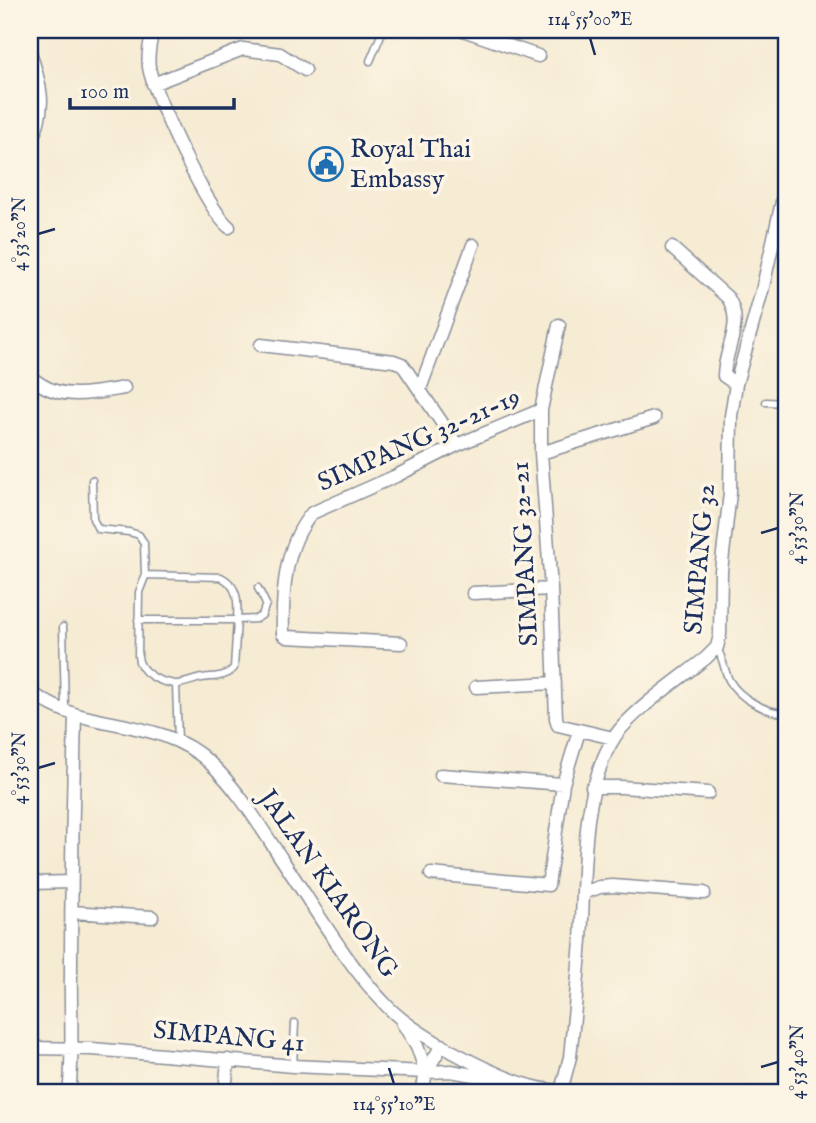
<svg xmlns="http://www.w3.org/2000/svg" width="816" height="1123" font-family="'IM FELL English',serif">
<rect width="100%" height="100%" fill="#fcf5e5"/>
<filter id="ink" filterUnits="userSpaceOnUse"><feTurbulence type="fractalNoise" baseFrequency=".0143" numOctaves="2"/><feDisplacementMap in="SourceGraphic" scale="14" xChannelSelector="R" yChannelSelector="G"/><feConvolveMatrix kernelMatrix="1 2 1 2 8 2 1 2 1" color-interpolation-filters="sRGB"/></filter>
<filter id="wash" filterUnits="userSpaceOnUse"><feTurbulence type="fractalNoise" baseFrequency=".00686" numOctaves="4" result="noise"/><feDisplacementMap in="SourceGraphic" scale="28" xChannelSelector="R" yChannelSelector="G"/><feGaussianBlur stdDeviation="1.57" result="paint"/><feColorMatrix in="noise" values="0 0 0 0 0 0 0 0 0 0 0 0 0 0 0 0 0 1.4 0 .05"/><feComposite in="paint" operator="in"/></filter>
<g filter="url(#wash)">
<rect width="100%" height="100%" fill="#f6ebd3"/>
</g>
<g filter="url(#ink)">
<g fill="none" stroke-linecap="round" stroke-linejoin="round">
<g stroke="#888d98" stroke-width="9">
<path id="lane" d="M370,61L383,30
M766,402L786,403
M92,480L93,519L98,529L129,532L139,535L144,543L145,577L139,592L138,656C139,673 159,682 175,684C183,685 194,679 202,678C214,676 225,678 234,668L237,620H138
M145,575L221,577C239,586 238,603 237,620L256,619L262,615L266,604L258,588
M63,627L65,709
M717,648C723,658 724,670 729,680C739,698 766,713 786,713
M176,685L178,741
M293,1066L295,1023"/>
</g>
<g stroke="#888d98" stroke-width="15">
<path id="street" d="M153,30C150,42 147,55 149,67C153,95 208,211 229,227
M463,30L538,56
M30,52C42,89 47,108 30,144
M153,84L243,49L280,54L305,70
M672,248L728,298C745,325 724,349 724,376L736,384
M559,325L541,410V453L551,589L556,718L558,725L613,738
M261,345L394,361L402,364L457,445
M30,376C57,402 90,394 124,388
M420,389L473,245
M541,453L654,418
M473,593L551,589
M401,643L287,637L283,634C282,594 284,546 312,513L396,476L457,445L541,410
M476,687L555,683
M30,692C45,702 60,710 77,715C124,728 173,728 210,763C239,790 261,828 283,861C316,910 347,965 388,1007C415,1035 490,1074 527,1085C549,1092 572,1092 595,1093
M441,775L563,784
M592,787H621L708,793
M431,874L548,885L563,784L579,731
M30,883L71,882
M583,893L600,887L613,886L704,893
M71,912L152,917
M402,1022L417,1046L426,1072
M30,1048L92,1049L293,1066L426,1072L451,1071L500,1080
M561,1091L570,1057C574,1018 578,979 581,940C585,878 580,791 614,738C629,713 681,678 706,658L717,647L720,635L721,571L730,493L731,416L736,384L762,291L786,184
M69,1093C74,1053 70,1012 71,971C71,885 73,800 75,715
M225,1093L228,1060
M422,1093L426,1072L442,1045"/>
</g>
<use href="#lane" stroke="#fff" stroke-width="6"/>
<use href="#street" stroke="#fff" stroke-width="12"/>
</g>
</g>
<path fill="none" stroke="#1b2f5e" stroke-width="2.5" d="M590,38L595,55M38,234L55,229M761,533L778,528M38,768L55,763M761,1067L778,1062M389,1068L394,1084"/>
<defs>
<g id="civic-ring" transform="scale(1.75)"><circle r="9.5" fill="#fcf5e5" stroke="#1f6fb2" stroke-width="1.5"/><path d="M-.6-6.5H3V-4.5H.6V-3L4-1V1h2V6H-6V1h2V-1L-.6-3ZM-1.2 2.5V6h2.4V2.5Z" fill="#1f6fb2"/></g>
</defs>
<g fill-rule="evenodd">
<use href="#civic-ring" x="326" y="164"/>
</g>
<g text-anchor="middle" dominant-baseline="central" stroke-width="7" stroke-linejoin="round" paint-order="stroke">
<g font-size="26" fill="#1b2f5e" stroke="#fcf5e5" text-anchor="start">
<text x="350" y="149">Royal Thai<tspan x="350" dy="30">Embassy</tspan></text>
</g>
<g font-size="26" fill="#1b2f5e" stroke="#fcf5e5">
<text transform="translate(419 440) rotate(-24)">SIMPANG 32-21-19</text>
<text transform="translate(525 554) rotate(-93)">SIMPANG 32-21</text>
<text transform="translate(700 559) rotate(-85)">SIMPANG 32</text>
<text transform="translate(328 884) rotate(55)">JALAN KIARONG</text>
<text transform="translate(229 1037) rotate(5)">SIMPANG 41</text>
</g>
</g>
<rect width="816" height="1123" fill="none" stroke="#fcf5e5" stroke-width="77"/>
<path d="M70 98v10h164v-10" fill="none" stroke="#1b2f5e" stroke-width="3.5"/>
<text x="80" y="98" font-size="21" fill="#1b2f5e" stroke="#fcf5e5" stroke-width="5" paint-order="stroke">100 m</text>
<rect x="38" y="38" width="740" height="1046" fill="none" stroke="#1b2f5e" stroke-width="2.5"/>
<g font-size="18" text-anchor="middle" fill="#1b2f5e">
<text x="590" y="25">114°55'00"E</text>
<text transform="translate(19 234) rotate(-90)" y="6">4°53'20"N</text>
<text transform="translate(797 528) rotate(-90)" y="6">4°53'30"N</text>
<text transform="translate(19 768) rotate(-90)" y="6">4°53'30"N</text>
<text transform="translate(797 1062) rotate(-90)" y="6">4°53'40"N</text>
<text x="394" y="1110">114°55'10"E</text>
</g>
</svg>
